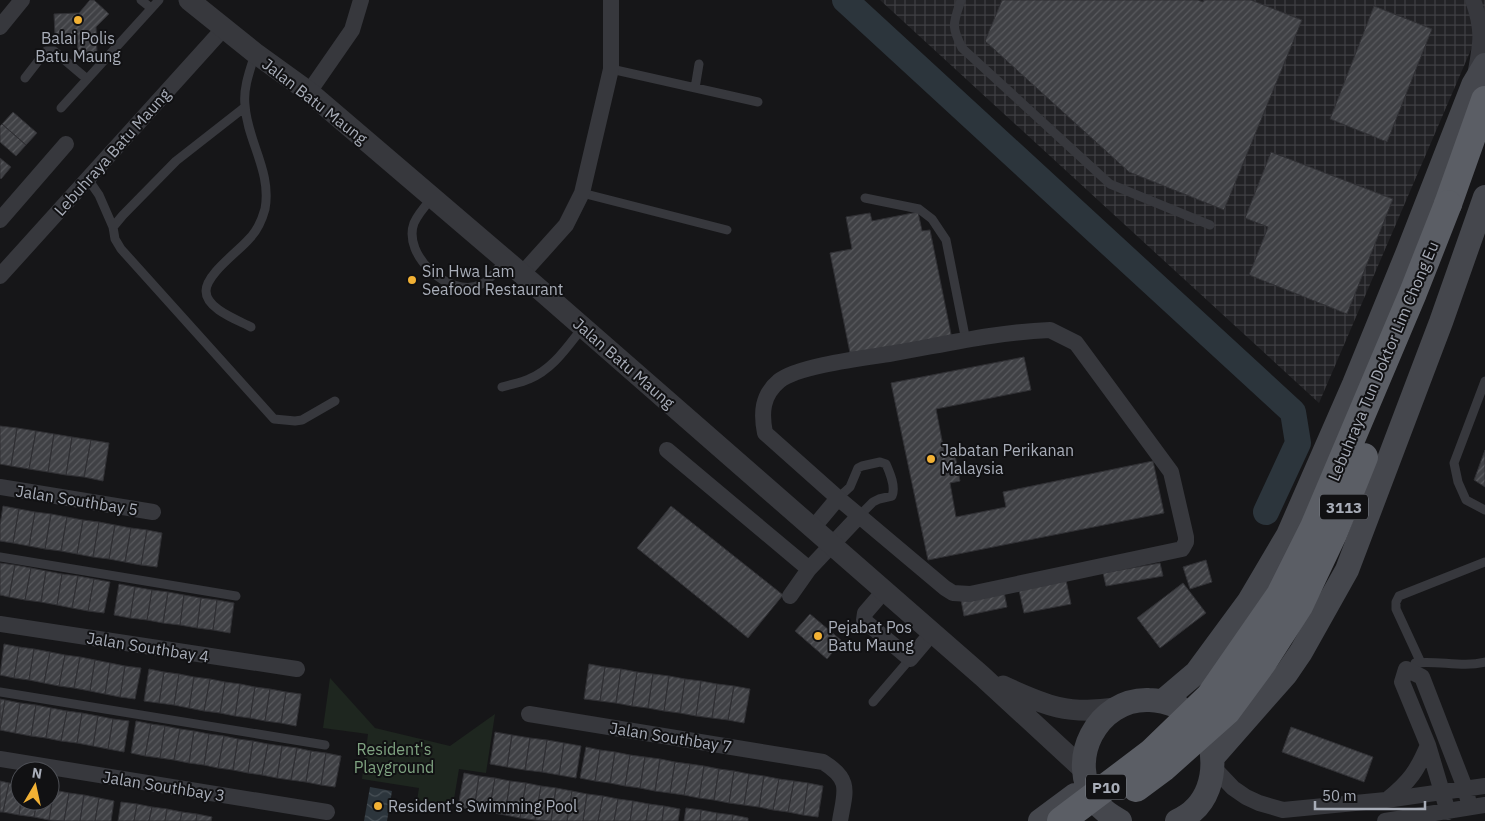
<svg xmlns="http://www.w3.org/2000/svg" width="1485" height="821" font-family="'IBM Plex Sans',sans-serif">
<defs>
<pattern id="industrial-grid" width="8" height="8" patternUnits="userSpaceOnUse" patternTransform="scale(1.25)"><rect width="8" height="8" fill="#222225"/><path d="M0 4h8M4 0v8" fill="none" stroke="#3f3f43"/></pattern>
<pattern id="water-waves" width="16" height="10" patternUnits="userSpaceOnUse" patternTransform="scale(1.25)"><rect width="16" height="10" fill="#2c353c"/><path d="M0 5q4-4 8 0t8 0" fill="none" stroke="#485056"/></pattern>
<pattern id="building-hatch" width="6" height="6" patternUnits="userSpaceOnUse" patternTransform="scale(1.25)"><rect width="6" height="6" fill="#404145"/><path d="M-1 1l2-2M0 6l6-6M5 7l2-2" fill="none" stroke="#595a5e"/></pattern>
</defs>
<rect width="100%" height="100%" fill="#161618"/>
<path fill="url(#industrial-grid)" d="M880,0H1485V17L1319,403Z"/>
<path fill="#1e261f" d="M330,678L375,728L450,746L495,714L486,773L459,769L453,805L417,800L419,788L362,779L368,734L323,728Z"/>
<path fill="url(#water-waves)" d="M370,787L392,791L387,821H364Z"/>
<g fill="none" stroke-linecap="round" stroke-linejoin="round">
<path stroke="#2c353c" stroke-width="26" d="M845,0L1293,412L1298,443L1266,512"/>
</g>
<path fill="url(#building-hatch)" stroke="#303034" d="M90,0H94L109,14L96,27L97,54L78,55L77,34L55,35L54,14L79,13Z
M1002,0H1198L1203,2L1204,0H1251L1302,20L1224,210L1129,172L985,41Z
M1374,6L1432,29L1387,142L1330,119Z
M13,112L37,133L26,145L2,124Z
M2,124L26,145L16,156L0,142V126Z
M1271,152L1393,199L1347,314L1249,275L1268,227L1245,218Z
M0,158L11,167L1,179L0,178Z
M918,212L922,231L930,230L952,339L851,358L830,253L852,249L846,217L870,213L872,221Z
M1024,357L1031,390L936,409L945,456L955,455L960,481L950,483L956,517L1006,507L1003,492L1153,461L1164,513L928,560L891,383Z
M0,426L17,428L11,466L0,464Z
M17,428L36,431L29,469L11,466Z
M36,431L54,434L48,472L29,469Z
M54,434L72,437L66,475L48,472Z
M72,437L91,440L84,477L66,475Z
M91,440L109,443L103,481L84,477Z
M1485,450V487L1474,480Z
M3,506L19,509L13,543L0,541V525Z
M671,506L783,595L748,638L637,548Z
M19,509L35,512L29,546L13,543Z
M35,512L51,514L45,549L29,546Z
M51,514L67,517L61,551L45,549Z
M67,517L83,520L77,554L61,551Z
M83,520L99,522L93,557L77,554Z
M99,522L115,525L109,559L93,557Z
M115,525L131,528L125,562L109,559Z
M131,528L147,530L141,565L125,562Z
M147,530L162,533L157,567L141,565Z
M1206,560L1212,582L1190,589L1183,567Z
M0,563L15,565L9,597L0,595Z
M1160,563L1163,576L1106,586L1103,573Z
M15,565L31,568L25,600L9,597Z
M31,568L46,571L41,602L25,600Z
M46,571L62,574L57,605L41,602Z
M62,574L78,576L72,608L57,605Z
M78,576L94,579L88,611L72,608Z
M94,579L110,582L104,613L88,611Z
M1066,580L1071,604L1024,613L1019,590Z
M1183,583L1206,613L1160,648L1137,618Z
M119,584L135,587L130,618L114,615Z
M135,587L152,590L147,620L130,618Z
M152,590L168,592L163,623L147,620Z
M168,592L184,595L180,625L163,623Z
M1004,592L1007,607L964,616L961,600Z
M184,595L201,598L197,628L180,625Z
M201,598L217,600L213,630L197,628Z
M217,600L234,603L230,633L213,630Z
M810,614L842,641L827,659L795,631Z
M4,644L19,647L14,678L0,675Z
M19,647L34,649L29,680L14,678Z
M34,649L50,652L44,683L29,680Z
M50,652L65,655L59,686L44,683Z
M65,655L80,657L74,688L59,686Z
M80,657L95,660L90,691L74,688Z
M95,660L110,663L105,694L90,691Z
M110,663L125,666L120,697L105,694Z
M589,664L605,667L600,701L584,699Z
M125,666L141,668L135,699L120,697Z
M605,667L621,669L616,703L600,701Z
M149,669L164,672L159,703L144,701Z
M621,669L637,672L632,706L616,703Z
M164,672L179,674L174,705L159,703Z
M637,672L653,674L648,708L632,706Z
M179,674L194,677L189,708L174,705Z
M653,674L669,676L664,711L648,708Z
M669,676L685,679L680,713L664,711Z
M194,677L210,679L204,711L189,708Z
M210,679L225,682L220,713L204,711Z
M685,679L701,681L696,716L680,713Z
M701,681L717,684L712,718L696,716Z
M225,682L240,684L235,716L220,713Z
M240,684L255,687L250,718L235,716Z
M717,684L734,686L728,720L712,718Z
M734,686L750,689L744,723L728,720Z
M255,687L270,689L265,721L250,718Z
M270,689L286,692L281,723L265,721Z
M286,692L301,694L296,726L281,723Z
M0,699L5,700L0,728Z
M5,700L20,703L15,733L0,730Z
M20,703L36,705L31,736L15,733Z
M36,705L51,708L46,738L31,736Z
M51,708L67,711L61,741L46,738Z
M67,711L82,713L77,743L61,741Z
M82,713L98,716L93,746L77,743Z
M98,716L113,719L108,749L93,746Z
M113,719L129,721L124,752L108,749Z
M136,721L151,724L145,756L131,753Z
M151,724L165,726L160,758L145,756Z
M165,726L180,729L174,760L160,758Z
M1291,727L1373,757L1364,782L1282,752Z
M180,729L194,731L189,763L174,760Z
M194,731L209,734L204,765L189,763Z
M495,732L512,735L507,767L490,764Z
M209,734L224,736L218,768L204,765Z
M512,735L530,738L525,770L507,767Z
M224,736L238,739L233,770L218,768Z
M530,738L547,740L542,772L525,770Z
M238,739L253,741L248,773L233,770Z
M547,740L564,743L559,775L542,772Z
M253,741L268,744L262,775L248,773Z
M564,743L581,746L576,778L559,775Z
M268,744L282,746L277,778L262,775Z
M282,746L297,748L291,780L277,778Z
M586,747L600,750L595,781L580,778Z
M297,748L311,751L306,782L291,780Z
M600,750L615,752L610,783L595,781Z
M311,751L326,753L321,785L306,782Z
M615,752L630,755L625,786L610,783Z
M326,753L341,756L335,787L321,785Z
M630,755L645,757L640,788L625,786Z
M645,757L660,759L655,791L640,788Z
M660,759L675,762L670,793L655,791Z
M675,762L690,764L684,795L670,793Z
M690,764L704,766L699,798L684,795Z
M704,766L719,769L714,800L699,798Z
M719,769L734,771L729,803L714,800Z
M734,771L749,774L744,805L729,803Z
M464,773L479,776L474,810L458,807Z
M749,774L764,776L759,807L744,805Z
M479,776L495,778L489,812L474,810Z
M764,776L779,779L773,810L759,807Z
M495,778L510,781L505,815L489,812Z
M779,779L794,781L788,812L773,810Z
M0,781L9,783L3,812H0Z
M510,781L526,783L520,818L505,815Z
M794,781L808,783L803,815L788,812Z
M9,783L20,785L21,801L19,815L3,812Z
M526,783L541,786L535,820L520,818Z
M808,783L823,786L818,817L803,815Z
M541,786L556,788L551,821L535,820Z
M556,788L572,791L567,821H551Z
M50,790H54L49,820L34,817L37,801H50Z
M54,790L69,793L64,821L49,820Z
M572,791L587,794L583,821H567Z
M69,793L84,795L80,821H64Z
M587,794L603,796L598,821H583Z
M84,795L99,798L95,821H80Z
M603,796L618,799L614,821H598Z
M99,798L114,801L111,821H95Z
M618,799L633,801L630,821H614Z
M21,801H37L34,817L19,815Z
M633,801L649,804L646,821H630Z
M121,802L137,804L134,821H118Z
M137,804L152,807L149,821H134Z
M649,804L664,806L662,821H646Z
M664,806L680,809L678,821H662Z
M152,807L167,809L165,821H149Z
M686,808L701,810L700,821H684Z
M167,809L182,812L180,821H165Z
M701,810L717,813L716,821H700Z
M182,812L197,814L196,821H180Z
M717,813L733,815L732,821H716Z
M197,814L212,817L211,821H196Z
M733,815L748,818V821H732Z"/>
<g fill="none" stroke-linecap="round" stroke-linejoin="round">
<path stroke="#37383d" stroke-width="9" d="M141,0L151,8
M961,0C953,24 951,26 962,48L1110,184L1210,225
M611,69L758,102
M25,78L46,51H54L87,79
M695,88L699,64
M245,107L176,161L123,215L113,227L115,239L121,249L274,419L295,421L302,420L335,401
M61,108L159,0
M88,179L99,195L113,227
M582,193L727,230
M432,198C426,205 418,214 414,223C402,255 449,298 480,285C491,280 497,269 504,260
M865,198L919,209L932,219L946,240L966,341
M251,327C238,320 206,309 206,291C206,274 239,251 249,239C257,231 262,220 265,209C272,171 247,141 245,105C243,88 250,70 255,54
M1485,381L1454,463L1458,482L1466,500L1485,510
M502,387C511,384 521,383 529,379C553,369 567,347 583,327
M838,498L850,487L858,468L862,466L880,462L886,464C890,473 896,487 892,496L879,499L873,502L859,516
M0,557L236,596
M1415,663C1438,660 1462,668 1485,662
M1421,663L1396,609V602L1399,596L1485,562
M0,692L325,745
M873,702L910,659"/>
<path stroke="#37383d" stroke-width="16" d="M1473,0C1484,32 1481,43 1475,76
M0,27L22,0
M309,92L352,30L361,0
M0,220L66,144
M522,274L566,225L582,193L611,69V0
M0,276L224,28
M1050,330L1076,343L1171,472L1186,537V542L1182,549L970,594L953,593L945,588L838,498L765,433C761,413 762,395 779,381C797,366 863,358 889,354C942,345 996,332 1050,330Z
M667,450L809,569
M0,487L153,512
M813,528L838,498
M884,591L865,613L864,620L866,622L910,659L932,633
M790,596L809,569L859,516
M0,624L297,669
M529,714L823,762C852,780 845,791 840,821
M0,759L327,812
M1213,767L1233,788L1246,797L1259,803L1283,810L1386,800L1485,786
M1388,799C1410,781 1417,771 1428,745
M1448,812L1428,745L1402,682L1406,669L1422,677L1465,788L1470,807
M1385,821L1485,805"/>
<path stroke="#37383d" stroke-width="21" d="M189,0L255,53L309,92L522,274L982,676L1084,770
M1003,686C1046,706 1068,715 1116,708"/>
<path stroke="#45474d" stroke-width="24" d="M1163,701L1196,673L1249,601L1288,535L1354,384L1407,254L1473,85L1485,65
M1213,757L1286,674L1301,652L1347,570L1441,322L1485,197
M1040,821L1075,795
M1120,821C1111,816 1102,810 1096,802C1065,761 1097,698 1149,700C1159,700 1169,703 1179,707
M1177,821C1209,807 1217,774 1210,742"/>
<path stroke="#5b5e65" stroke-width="28" d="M1448,204L1485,100"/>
<path stroke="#5b5e65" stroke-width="28" d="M1136,788L1163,768L1227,711L1263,662L1299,606L1333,534L1364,457
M1061,821L1151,753L1210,696L1280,595L1314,527L1413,293L1448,204"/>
</g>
<g fill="#f2b134" stroke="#111113" stroke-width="2">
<circle cx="78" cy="20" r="5"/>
<circle cx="412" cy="280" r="5"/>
<circle cx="931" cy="459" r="5"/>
<circle cx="818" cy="636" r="5"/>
<circle cx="378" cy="806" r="5"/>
</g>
<g text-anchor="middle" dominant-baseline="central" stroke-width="4" stroke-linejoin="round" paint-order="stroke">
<g fill="#111113" stroke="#7b7e86" stroke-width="1">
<rect x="1320" y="494.5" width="48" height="25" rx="4"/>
<rect x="1086" y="774.5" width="40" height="25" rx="4"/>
</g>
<g font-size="15" font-weight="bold" fill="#a8adb8">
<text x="1344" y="507">3113</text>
<text x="1106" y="787">P10</text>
</g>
<g font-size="16" fill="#a8adb8" stroke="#111113" text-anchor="start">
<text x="78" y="38" text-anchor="middle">Balai Polis<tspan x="78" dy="18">Batu Maung</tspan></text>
<text x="422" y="271">Sin Hwa Lam<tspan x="422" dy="18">Seafood Restaurant</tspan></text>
<text x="941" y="450">Jabatan Perikanan<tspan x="941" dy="18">Malaysia</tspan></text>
<text x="828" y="627">Pejabat Pos<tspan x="828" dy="18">Batu Maung</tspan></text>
<text x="388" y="806">Resident's Swimming Pool</text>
</g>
<g font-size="16" fill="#a8adb8" stroke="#111113">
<text transform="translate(315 101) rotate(38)">Jalan Batu Maung</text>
<text transform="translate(112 152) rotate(-48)">Lebuhraya Batu Maung</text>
<text transform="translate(1383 361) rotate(-67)">Lebuhraya Tun Doktor Lim Chong Eu</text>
<text transform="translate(624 363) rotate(41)">Jalan Batu Maung</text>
<text transform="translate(77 500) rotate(9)">Jalan Southbay 5</text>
<text transform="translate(148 647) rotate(9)">Jalan Southbay 4</text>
<text transform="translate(671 737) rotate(9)">Jalan Southbay 7</text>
<text transform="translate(164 786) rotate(9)">Jalan Southbay 3</text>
</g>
<g font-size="16" fill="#7fa381" stroke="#111113">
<text x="394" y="749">Resident's<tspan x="394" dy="18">Playground</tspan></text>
</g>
</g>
<g transform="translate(35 786) rotate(9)"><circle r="24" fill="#111113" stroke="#4d4f55"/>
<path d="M0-4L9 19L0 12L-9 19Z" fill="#f2b134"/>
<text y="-8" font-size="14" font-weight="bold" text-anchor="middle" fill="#a8adb8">N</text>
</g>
<path d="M1315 801v8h110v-8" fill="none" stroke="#a8adb8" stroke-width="2.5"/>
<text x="1322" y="801" font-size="15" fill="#a8adb8" stroke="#111113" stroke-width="4" paint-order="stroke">50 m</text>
</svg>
